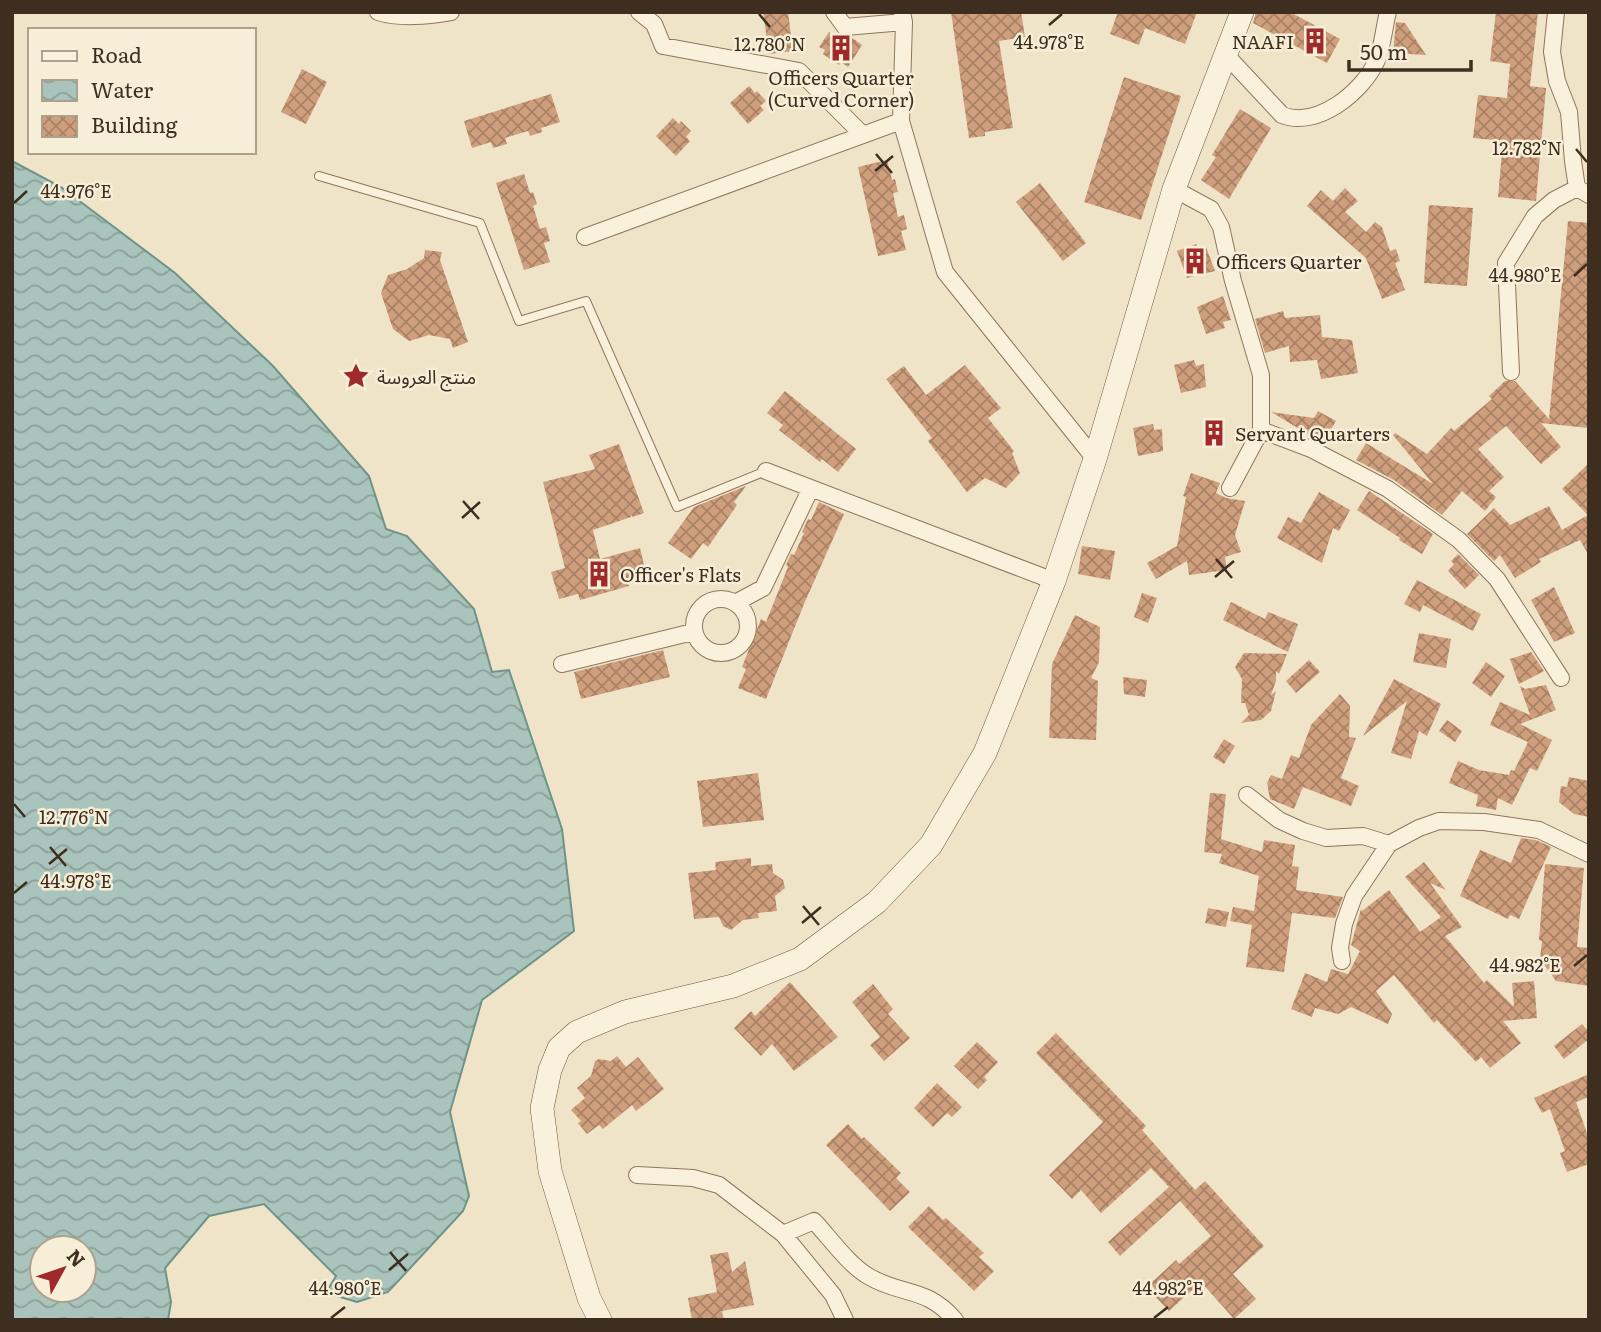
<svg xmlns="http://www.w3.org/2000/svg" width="1601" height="1332" font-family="Literata,'Noto Sans Arabic',serif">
<defs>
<pattern id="water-waves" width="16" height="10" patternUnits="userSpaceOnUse" patternTransform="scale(1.75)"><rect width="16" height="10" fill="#a9c4bc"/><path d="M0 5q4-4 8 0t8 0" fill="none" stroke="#8ba098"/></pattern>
<pattern id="building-cross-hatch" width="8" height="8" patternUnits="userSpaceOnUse" patternTransform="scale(1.75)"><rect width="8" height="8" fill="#cf9f7d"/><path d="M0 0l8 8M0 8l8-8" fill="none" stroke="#a98266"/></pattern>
</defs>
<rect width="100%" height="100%" fill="#f0e4c8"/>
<path fill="url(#water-waves)" stroke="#6f938a" stroke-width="2" fill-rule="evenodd" d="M12,161L61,187L175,273L273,366L369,476L386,529L407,536L474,609L492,672L509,670L562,829L574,931L482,1000L450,1112L469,1196L463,1211L388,1292L357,1302L326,1293L336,1276L264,1204L209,1216L165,1268L171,1302L168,1320H12ZM42,1248H84V1290H42Z"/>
<path fill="url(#building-cross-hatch)" d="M763,12H788L793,51L769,54Z
M951,12H1021L1025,37L999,41L1013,128L985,132V136L969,138Z
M1118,12H1197L1185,44L1145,28L1139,45L1110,34Z
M1256,12H1290L1340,39L1327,63L1253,23Z
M1496,12H1538L1530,86L1546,88L1536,201L1498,197L1503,141L1473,138L1478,95L1507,98L1510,64L1490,61Z
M1396,22L1405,23L1426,55L1393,53Z
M829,32L840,40L842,37H851L862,45L848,67L841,62L839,65L823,54L825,50L819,47Z
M302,69L327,82L306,124L281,112Z
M1124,77L1181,96L1141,220L1084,202Z
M749,86L755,93L757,91L766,101L760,106L764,110L748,124L730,103Z
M551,94L560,122L541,128L542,132L530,136L528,131L505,138L507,144L493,148L491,142L472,148L464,121Z
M1240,109L1271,128L1229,199L1201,180L1216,157L1212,155Z
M673,118L679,124L681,121L691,131L686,137L690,141L676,156L656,136Z
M887,160L892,180L895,179L898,192L893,193L898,217L904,215L907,229L901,231L906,250L878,256L858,167Z
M524,174L530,193L533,192L537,204L533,206L540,229L546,227L550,241L544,243L550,262L524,270L496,183Z
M1040,183L1086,243L1063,261L1016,202Z
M1345,188L1358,201L1345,212L1366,232L1375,222L1382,227L1390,251L1396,249L1400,261L1395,263L1405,290L1382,299L1366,258L1307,206L1321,190L1333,201Z
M1429,205L1473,208L1467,286L1424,283Z
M1568,221L1589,223L1588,428L1541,423L1561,447L1541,464L1506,426L1478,449L1504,477L1489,491L1496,497L1485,511L1462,491L1442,515L1394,480L1356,460L1366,443L1433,484L1393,435L1395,433L1427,454L1451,428L1454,431L1492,399L1489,396L1505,381H1515L1549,419Z
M1196,244L1199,250L1206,247L1215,271L1187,278L1177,251Z
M425,250L442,252L440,260L468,342L453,348L450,339L429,335L409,341L393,329L381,293L388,275L407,269L424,258Z
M1223,296L1231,320L1223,322L1225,328L1206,334L1197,307Z
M1283,311L1285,318L1320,315L1322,337L1352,340L1358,373L1321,379L1317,360L1290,362L1289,346L1265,353L1255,319Z
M1194,360L1196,366L1204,364L1206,387L1181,393L1174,365Z
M965,365L1001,408L988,418L1014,451L1012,453L1020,473L1006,488L985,478L967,492L928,441L932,438L886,379L904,366L926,395Z
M785,391L856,449L838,472L822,459L820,462L779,430L783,425L767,413Z
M1318,411L1336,421L1323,443L1271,412L1314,418Z
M1153,424L1154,430L1162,429L1163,451L1138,456L1133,428Z
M619,444L644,513L633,517L631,515V517L593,530L600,559L640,548L647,577L628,582L629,586L580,600L578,594L559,599L551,572L565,568L543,482L595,469L589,455Z
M1589,463V556L1580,540L1539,559L1541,562L1515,578L1500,555L1494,561L1467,534L1494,508L1510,525L1549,506L1562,530L1588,515L1562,489Z
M1191,473L1220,483L1216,493L1226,498L1245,501L1235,535L1241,552L1225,557L1227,570L1189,575L1187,561L1156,579L1147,563L1177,546L1186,497L1183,496Z
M746,486L734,502L737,505L708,547L703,543L691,559L668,543L694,507Z
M1369,491L1433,534L1422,554L1399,540L1400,538L1357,510Z
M1319,492L1350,510L1339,531L1333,528L1322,563L1277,538L1288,517L1301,523Z
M819,502L844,514L804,604L766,699L738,688L746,669L742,667L761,619L766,622L788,567L786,565L791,554L794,555L804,533L802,532L808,519L811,520Z
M1082,546L1115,551L1110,580L1078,574Z
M1458,554L1479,575L1465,589L1448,571L1454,564L1451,561Z
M1417,580L1481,614L1473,631L1423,605L1420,612L1404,604Z
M1554,587L1575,633L1554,642L1531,600Z
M1142,593L1157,598L1148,623L1134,617Z
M1231,602L1265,619L1268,612L1298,624L1288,652L1223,620Z
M1075,615L1100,627L1099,662L1091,678L1098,681L1096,740L1049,738L1052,664Z
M1419,633L1451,639L1446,668L1413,662Z
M663,650L670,677L581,699L574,672Z
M1531,652L1544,671L1519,684L1510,659Z
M1244,653L1287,654L1279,674L1276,671V681L1271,695L1276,691L1271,711L1261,720L1241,723L1249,715L1245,703H1241L1242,679L1235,667Z
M1309,660L1320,672L1296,693L1286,681Z
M1486,662L1505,676L1491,697L1472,683Z
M1123,677L1147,680L1145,697L1124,694Z
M1394,679L1441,704L1427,736L1419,731L1411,759L1391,753L1407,701L1363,736Z
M1546,685L1556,710L1520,724L1552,740L1537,771L1530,768L1512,805L1498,798L1496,810L1476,806L1478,795L1449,783L1458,761L1479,770L1509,775L1511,770L1514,771L1528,742L1490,725L1500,702L1530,715L1520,686L1525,689Z
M1340,694L1350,706L1349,737L1356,738L1341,778L1359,786L1351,806L1303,787L1294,809L1270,799L1267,783L1271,775L1282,779L1291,755L1299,758L1311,725Z
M1447,720L1462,731L1455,742L1439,731Z
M1224,739L1235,746L1224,764L1213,757Z
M758,773L764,820L703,827L697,781Z
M1569,777L1589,781V817L1574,814L1559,802L1561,786L1567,787Z
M1210,793L1226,794L1221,839L1262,852L1264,840L1295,845L1292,866L1299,867L1296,890L1343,897L1335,918L1292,913L1284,972L1246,967L1252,925L1230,921L1233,907L1254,911L1259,876L1219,863L1222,854L1204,852Z
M1521,838L1536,840L1551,847L1519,919L1510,915L1508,919L1460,896L1480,850L1511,863Z
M751,858V866L772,864L773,873L783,880L785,888L775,896L777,911L758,913L759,918L743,920L731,930L723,926L719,917L694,919L688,873L716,870L715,862Z
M1424,862L1446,890L1430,883L1462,927L1445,936L1484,983L1487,980L1514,1007L1512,983L1534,981L1537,1018L1503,1021L1521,1043L1490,1068L1481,1057L1476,1062L1437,1020L1434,1023L1394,975L1376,991L1392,1014L1388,1024L1351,1007L1338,1014L1315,1008L1312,1017L1291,1009L1305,973L1327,982L1331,969L1348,974L1360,951L1351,945L1361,909L1362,911L1389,890L1420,932L1441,917L1405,877Z
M1545,864L1584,868L1577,947L1589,948V986L1556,981L1540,959L1542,941L1539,940Z
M1208,908L1229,912L1226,927L1205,923Z
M790,982L838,1037L794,1071L772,1044L761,1056L734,1028L751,1011L755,1016Z
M873,984L893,1009L888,1014L910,1038L884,1061L870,1045L880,1037L852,1002Z
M1582,1024L1589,1032V1039L1564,1059L1554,1046Z
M1056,1033L1146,1126L1142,1130L1195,1190L1205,1181L1264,1246L1233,1274L1256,1299L1234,1319L1201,1282L1169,1311L1150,1291L1154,1288L1150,1284L1176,1260L1179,1264L1211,1236L1180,1201L1120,1256L1108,1242L1169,1187L1151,1168L1101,1213L1081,1190L1072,1199L1049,1175L1103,1122L1036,1053Z
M977,1042L998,1062L984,1077L987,1080L978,1089L954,1066Z
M617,1056L626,1067L638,1057L664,1089L636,1111L632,1105L603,1129L599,1125L587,1134L578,1123L581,1121L571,1110L585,1098L577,1088L591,1076L595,1061L599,1059L611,1061Z
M1589,1074V1097L1576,1102L1589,1139V1164L1567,1172L1560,1153L1565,1151L1550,1109L1542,1113L1534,1098Z
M937,1083L962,1107L952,1117L947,1113L933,1127L914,1108Z
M848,1124L862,1139L864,1137L901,1173L896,1178L910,1192L890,1211L826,1145Z
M929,1206L943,1220L946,1218L984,1253L979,1257L994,1271L974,1291L908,1227Z
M728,1252L732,1272L745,1261L754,1305L722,1311L724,1320H692L688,1298L717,1292L710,1255Z"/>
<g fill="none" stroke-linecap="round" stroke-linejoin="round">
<g stroke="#8d765c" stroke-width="10">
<path id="lane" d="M319,176L480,223L519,321L586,301L677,507L766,471"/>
</g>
<g stroke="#8d765c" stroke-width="18">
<path id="street" d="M378,12C401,19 427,16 451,12
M639,12L654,24L663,46L799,71L862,134
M834,12L845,27L904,22
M902,12L904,22L901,121L945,272L1095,459
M1556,12L1552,52L1557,81L1569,112L1573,161L1577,188L1589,195
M1227,56L1282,115C1317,129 1363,92 1377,60C1383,45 1384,27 1388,12
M1174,189L1211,209L1221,227L1233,281L1261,375V430L1230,488
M585,237L901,121
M1511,372L1506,263L1535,216L1554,200L1577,188
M1261,430L1311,449L1388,489L1459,540L1497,579L1561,678
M766,471L1054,581
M694 626a27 27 0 1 1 54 0a27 27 0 1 1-54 0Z
M737,602L763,588L810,490
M562,664L693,632
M1247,795L1279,820L1303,831L1326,838L1363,836L1389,844
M1342,961L1340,948L1344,924L1354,896L1389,844L1419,828L1439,821L1484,822L1539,830L1589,854
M637,1175L693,1178L719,1185L783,1234L833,1295L845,1320
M783,1234L814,1221C829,1237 849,1265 868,1276C901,1296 926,1286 955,1320"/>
</g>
<g stroke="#6f573f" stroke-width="24">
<path id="secondary" d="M600,1320L589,1298L550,1171L542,1108L550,1070L559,1048L577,1032L625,1012L733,986L800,959L877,902L931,845L985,753L1054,581L1095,459L1174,189L1242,12"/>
</g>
<use href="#lane" stroke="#faf1dc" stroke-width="8"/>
<use href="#street" stroke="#faf1dc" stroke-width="16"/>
<use href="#secondary" stroke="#faf1dc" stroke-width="23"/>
</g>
<path fill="none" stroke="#3d2e20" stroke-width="2.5" d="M759,14L770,27M1049,25L1062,14M1576,149L1587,162M876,154L892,173M875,171L893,156M14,203L27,191M1574,276L1587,264M463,501L479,519M462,518L480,502M1216,559L1232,578M1215,577L1234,561M14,804L25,817M50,847L66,866M49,864L67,849M14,893L27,882M803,906L819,925M802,923L821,907M1574,966L1587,955M390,1252L406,1271M389,1270L408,1254M331,1318L345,1307M1154,1318L1168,1307"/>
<defs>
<g id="building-bare" transform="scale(2.1)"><path d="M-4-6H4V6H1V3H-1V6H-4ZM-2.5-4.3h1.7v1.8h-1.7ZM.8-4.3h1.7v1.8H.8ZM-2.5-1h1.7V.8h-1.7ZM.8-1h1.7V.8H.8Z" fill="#9e2a2b" stroke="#f7eed8" stroke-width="2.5" paint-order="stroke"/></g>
<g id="sight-bare" transform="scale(2.1)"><path d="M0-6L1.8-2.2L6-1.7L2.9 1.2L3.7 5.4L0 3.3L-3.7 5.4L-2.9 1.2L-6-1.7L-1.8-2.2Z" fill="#9e2a2b" stroke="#f7eed8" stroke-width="2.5" paint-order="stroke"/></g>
</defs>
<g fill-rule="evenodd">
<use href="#building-bare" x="1315" y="41"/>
<use href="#building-bare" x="841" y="48"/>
<use href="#building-bare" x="1195" y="261"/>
<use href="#sight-bare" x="356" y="376"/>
<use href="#building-bare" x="1214" y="433"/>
<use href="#building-bare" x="599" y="574"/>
</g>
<g text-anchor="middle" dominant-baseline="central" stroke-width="5" stroke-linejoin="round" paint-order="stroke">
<g font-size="19" fill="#3d2e20" stroke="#f7eed8" text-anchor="start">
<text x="1294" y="41" text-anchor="end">NAAFI</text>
<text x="841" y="77" text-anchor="middle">Officers Quarter<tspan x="841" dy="22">(Curved Corner)</tspan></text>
<text x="1216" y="261">Officers Quarter</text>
<text x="377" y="376">منتج العروسة</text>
<text x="1235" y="433">Servant Quarters</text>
<text x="620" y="574">Officer's Flats</text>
</g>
</g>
<g font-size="18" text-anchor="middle" fill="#3d2e20" stroke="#f7eed8" stroke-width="5" stroke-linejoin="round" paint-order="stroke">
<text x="1049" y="49">44.978°E</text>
<text x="770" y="51">12.780°N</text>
<text x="1527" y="155">12.782°N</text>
<text x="76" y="198">44.976°E</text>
<text x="1525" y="282">44.980°E</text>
<text x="74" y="824">12.776°N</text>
<text x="76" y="888">44.978°E</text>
<text x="1525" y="972">44.982°E</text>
<text x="345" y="1295">44.980°E</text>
<text x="1168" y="1295">44.982°E</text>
</g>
<rect width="1601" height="1332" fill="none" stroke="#3d2e20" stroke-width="28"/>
<rect x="28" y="28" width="228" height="126" fill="#f7eed8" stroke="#ada18e" stroke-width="2"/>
<rect x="42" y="51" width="35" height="10" fill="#faf1dc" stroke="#ada18e" stroke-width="2"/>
<text x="91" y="63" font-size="21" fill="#3d2e20">Road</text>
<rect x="42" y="80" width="35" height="21" fill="url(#water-waves)" stroke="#ada18e" stroke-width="2"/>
<text x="91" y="98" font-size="21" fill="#3d2e20">Water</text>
<rect x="42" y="116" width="35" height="21" fill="url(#building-cross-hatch)" stroke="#ada18e" stroke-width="2"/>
<text x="91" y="133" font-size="21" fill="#3d2e20">Building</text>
<g transform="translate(63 1269) rotate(50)"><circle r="33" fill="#f7eed8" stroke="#ada18e" stroke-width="2"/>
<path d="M0-5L12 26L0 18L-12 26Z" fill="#9e2a2b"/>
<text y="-10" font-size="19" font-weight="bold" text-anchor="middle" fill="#3d2e20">N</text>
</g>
<path d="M1349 60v10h122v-10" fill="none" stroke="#3d2e20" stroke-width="3.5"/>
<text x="1360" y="60" font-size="21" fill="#3d2e20" stroke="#f7eed8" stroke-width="5" paint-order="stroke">50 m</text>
</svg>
